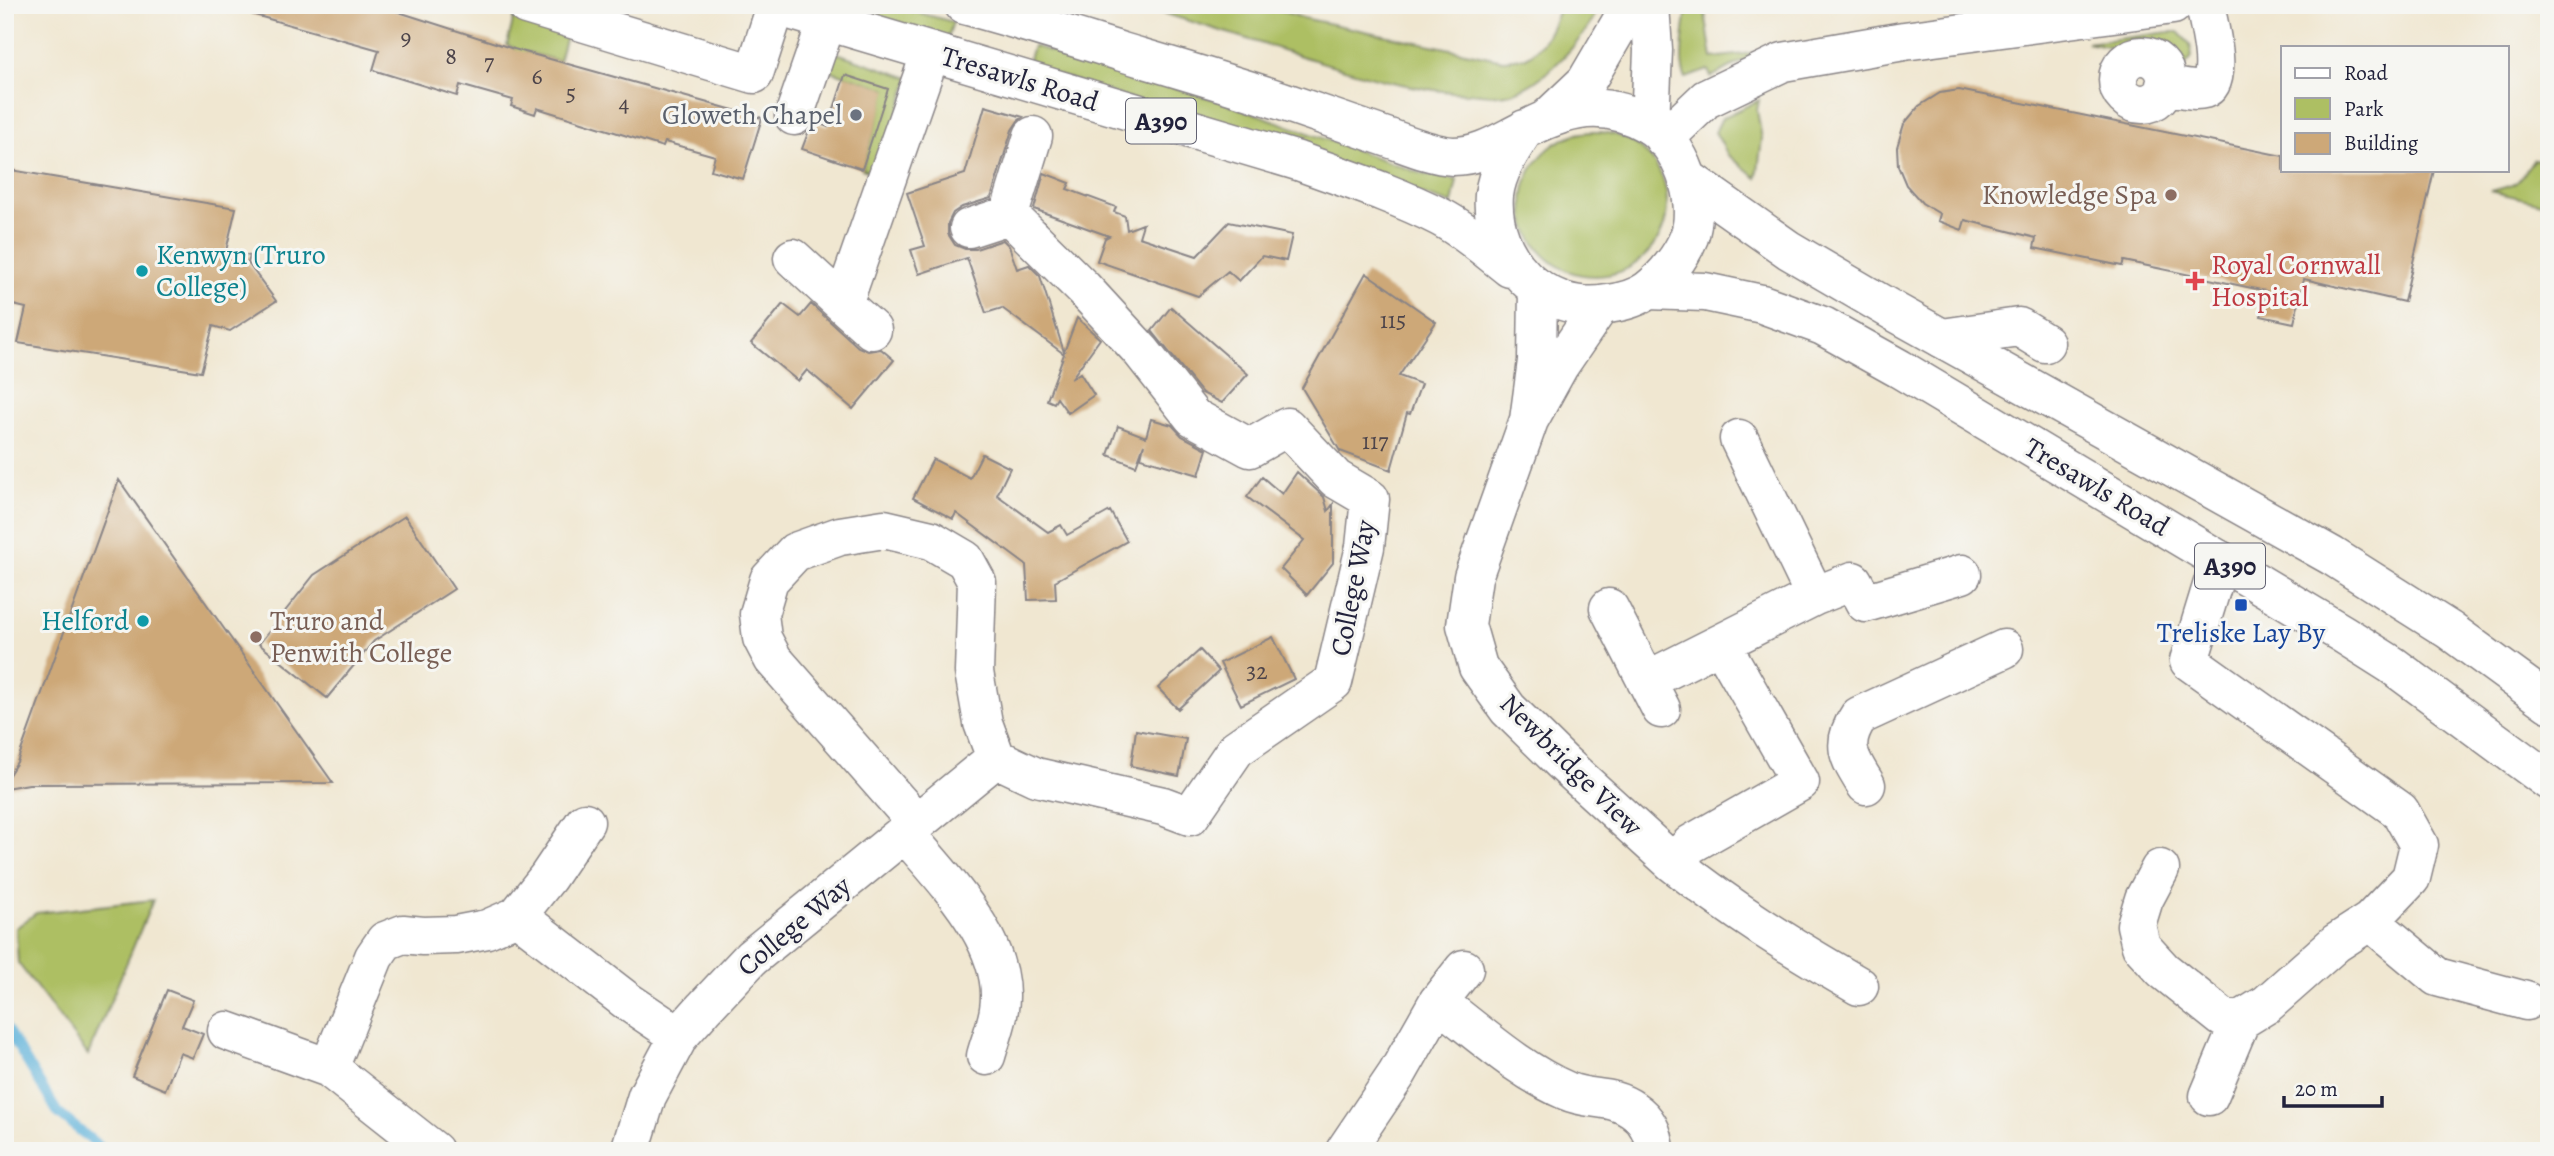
<svg xmlns="http://www.w3.org/2000/svg" width="2554" height="1156" font-family="Alegreya,serif">
<rect width="100%" height="100%" fill="#f6f6f2"/>
<filter id="ink" filterUnits="userSpaceOnUse"><feTurbulence type="fractalNoise" baseFrequency=".0143" numOctaves="2"/><feDisplacementMap in="SourceGraphic" scale="14" xChannelSelector="R" yChannelSelector="G"/><feConvolveMatrix kernelMatrix="1 2 1 2 8 2 1 2 1" color-interpolation-filters="sRGB"/></filter>
<filter id="wash" filterUnits="userSpaceOnUse"><feTurbulence type="fractalNoise" baseFrequency=".00686" numOctaves="4" result="noise"/><feDisplacementMap in="SourceGraphic" scale="28" xChannelSelector="R" yChannelSelector="G"/><feGaussianBlur stdDeviation="1.57" result="paint"/><feColorMatrix in="noise" values="0 0 0 0 0 0 0 0 0 0 0 0 0 0 0 0 0 1.4 0 .05"/><feComposite in="paint" operator="in"/></filter>
<g filter="url(#wash)">
<rect width="100%" height="100%" fill="#f0e7d1"/>
<path fill="#adbf63" stroke="#68704f" stroke-width="2" d="M823,5H890L953,22L947,41Z
M1136,5L1200,7L1201,5H1263L1303,18L1503,60C1510,59 1519,59 1526,57C1544,49 1554,22 1561,5H1599C1589,36 1542,85 1511,93C1498,97 1483,94 1469,93C1410,91 1354,72 1298,55C1244,38 1190,21 1136,5Z
M1687,5H1704L1712,58L1761,52L1711,77L1708,70L1686,78C1677,64 1686,23 1687,5Z
M514,17L567,32L559,61L526,52L501,96L514,48L507,45Z
M2169,32H2178L2190,44L2192,58L2185,66H2182C2171,43 2136,31 2116,49L2087,43Z
M1033,46L1220,101L1422,174L1457,180L1452,204L1027,65Z
M834,52L910,78L877,174L862,169L887,89L828,70Z
M1759,100L1757,110L1762,139L1757,178L1728,155L1715,132L1722,118Z
M1523 204a72 72 0 1 1 144 0a72 72 0 1 1-144 0Z
M2534,159L2540,160L2543,165L2546,204L2490,191C2522,184 2517,183 2534,159Z
M153,900L88,1055L18,963L16,928L36,913Z"/>
<g fill="none" stroke-linecap="round" stroke-linejoin="round">
<path stroke="#5fb2da" stroke-width="10" d="M5,1026L58,1113L105,1151"/>
</g>
<g id="blocks">
<path fill="#cda878" d="M252,5H377L514,49L762,118L743,179L711,170L715,156L665,142L663,147L537,108L535,114L511,106L513,100L460,85L457,96L373,70L379,50L251,14Z
M845,75L888,89L862,169L802,149L808,133L815,122L828,127Z
M1959,90L2283,156V170H2434L2404,302L2304,279L2294,323L2261,316L2266,291L2124,261L2122,266L2034,248L2036,238L1965,220L1962,230L1938,221L1940,214L1922,203L1906,185L1898,166L1897,147L1904,124L1919,106L1940,93Z
M985,106L1023,117L1018,121L1012,130L991,198L962,207L953,213L948,223V234L955,245L965,249H976L1003,240L1009,246L1017,269L1029,265L1040,276L1064,352L1077,318L1100,339L1071,379L1080,373L1094,395L1068,413L1057,398L1054,403L1047,400L1064,354L1002,308L986,313L967,258L919,274L911,250L925,246L907,193L965,174Z
M5,169L236,208L226,251L250,256L248,263L276,301L230,331L213,326L201,372L18,343L26,308L5,303Z
M1044,173L1070,183L1067,189L1116,207L1114,212L1125,216L1127,230L1143,224L1139,237L1197,256L1229,222L1292,235L1286,261L1262,256L1239,281L1228,271L1198,296L1097,261L1105,238L1109,236L1034,209Z
M1366,273L1436,322L1399,376L1421,384L1410,414L1407,413L1391,470L1340,451L1302,388Z
M783,304L800,317L811,304L858,347L868,351L881,349L894,360L853,409L807,370L798,381L751,343Z
M1171,307L1248,374L1222,403L1202,393L1152,331Z
M1151,419L1172,425L1182,436L1207,449L1199,475L1141,458L1144,444L1136,466L1108,455L1118,426L1146,437Z
M982,454L1010,468L997,495L1048,532L1061,525L1067,535L1110,511L1127,541L1055,581L1056,599L1028,600L1026,565L956,513L953,519L913,498L933,459L970,478Z
M1297,472L1324,497L1328,511L1333,504V563L1307,595L1281,569L1304,540L1247,497L1262,477L1282,494Z
M119,480L256,674L333,783L29,784L5,788V781L17,762Z
M405,516L454,589L374,641L327,698L259,644L314,575Z
M1273,637L1294,679L1241,705L1220,663Z
M1200,650L1219,671L1178,709L1158,688Z
M1136,730L1186,739L1179,776L1131,766Z
M167,990L193,1000L182,1026L203,1034L193,1058L180,1053L165,1090L132,1076Z"/>
</g>
</g>
<g filter="url(#ink)">
<use href="#blocks" fill-opacity="0" stroke="#898486" stroke-width="2"/>
<g fill="none" stroke-linecap="round" stroke-linejoin="round">
<g stroke="#898486" stroke-width="41">
<path id="minor" d="M526,5L754,74L776,6
M1650,5L1653,50L1650,125
M2118 80a24 24 0 1 1 48 0a24 24 0 1 1-48 0Z
M2165,85C2176,87 2193,92 2204,89C2225,82 2208,22 2205,5
M794,116L827,21
M1549,117L1586,82L1631,5
M1664,139L1706,99L1783,62L1904,41L2173,5
M969,228L1009,215
M793,258L843,304L931,52
M1538,288L1537,361L1529,420L1559,366L1600,306
M843,304L872,330
M1942,338L2019,327L2045,343
M1529,420L1473,577L1466,625L1478,667L1508,709L1562,762L1673,863L1691,844L1800,782L1722,645
M1739,439L1815,596
M1609,608L1661,709
M1646,681L1815,596L1853,581L1865,603L1962,574
M1866,785C1850,759 1839,745 1859,716L2004,649
M585,822L548,877L517,916L627,1001L679,1036
M917,823L773,659L762,638L759,614L769,580L795,552L840,536L884,529L931,540L965,560L977,582L974,672L983,723L996,758
M905,833C944,880 1009,943 999,1009C997,1025 990,1041 986,1056
M1673,863C1733,911 1793,948 1859,986
M2160,869L2144,899L2136,925L2141,946L2163,970L2223,1018L2241,1020L2267,1004L2336,943L2370,921L2411,878L2419,845L2400,811L2189,661L2220,560
M2370,921L2437,977L2526,1001
M1438,1002L1464,969
M227,1031L329,1068
M2209,1096L2241,1020
M434,1151L329,1068L374,957L385,941L403,934L423,936L456,935L487,929L517,916
M630,1151L647,1096L679,1036L704,1008L751,958L996,758L1036,777L1163,806L1190,816L1236,749L1333,682L1365,547L1370,499L1336,479L1287,427L1250,448L1193,417L1141,351L1083,288L1009,215L1033,136
M1345,1151L1397,1074L1438,1002C1479,1033 1520,1071 1567,1091C1589,1101 1611,1094 1633,1110C1648,1120 1654,1134 1655,1151"/>
</g>
<g stroke="#898486" stroke-width="41">
<path id="highway" d="M773,5L1298,161C1345,178 1395,194 1440,217C1465,230 1487,250 1510,268
M964,5C1017,19 1070,36 1122,52C1176,68 1231,84 1285,102C1320,114 1354,126 1389,138C1409,145 1432,155 1453,156C1475,156 1492,147 1511,137C1558,112 1597,95 1648,124C1681,143 1702,201 1689,237C1681,257 1665,277 1648,290C1637,298 1622,302 1608,304C1544,316 1489,258 1494,195C1497,170 1512,149 1525,129
M1688,179L1789,250L1895,312L2332,556L2449,630L2549,703
M1648,290L1705,292L1762,304L1823,326L1900,369L2343,634L2392,665L2549,781"/>
</g>
<use href="#minor" stroke="#fff" stroke-width="38"/>
<use href="#highway" stroke="#fff" stroke-width="38"/>
</g>
</g>
<circle fill="#6b7280" stroke="#f6f6f2" stroke-width="2.5" cx="856" cy="115" r="7"/>
<g fill="#8d6e63" stroke="#f6f6f2" stroke-width="2.5">
<circle cx="2171" cy="195" r="7"/>
<circle cx="256" cy="637" r="7"/>
</g>
<g fill="#0f9aa8" stroke="#f6f6f2" stroke-width="2.5">
<circle cx="142" cy="271" r="7"/>
<circle cx="143" cy="621" r="7"/>
</g>
<path fill="#e0444e" stroke="#f6f6f2" stroke-width="2.5" d="M2191.5 270.5h7v7h7v7h-7v7h-7v-7h-7v-7h7z"/>
<rect fill="#1a4fb4" stroke="#f6f6f2" stroke-width="2.5" x="2234" y="598" width="14" height="14" rx="3.5"/>
<g text-anchor="middle" dominant-baseline="central" stroke-width="6" stroke-linejoin="round" paint-order="stroke">
<g font-size="24" fill="#4d444a">
<text x="406" y="37">9</text>
<text x="451" y="56">8</text>
<text x="489" y="62">7</text>
<text x="537" y="76">6</text>
<text x="571" y="93">5</text>
<text x="624" y="103">4</text>
<text x="1393" y="320">115</text>
<text x="1375" y="441">117</text>
<text x="1257" y="671">32</text>
</g>
<g fill="#f6f6f2" stroke="#626272" stroke-width="2">
<rect x="1126" y="98.5" width="70" height="45" rx="5"/>
<rect x="2195" y="543.5" width="70" height="45" rx="5"/>
</g>
<g font-size="26" font-weight="bold" fill="#22223b">
<text x="1161" y="121">A390</text>
<text x="2230" y="566">A390</text>
</g>
<g font-size="28" fill="#22223b" stroke="#f6f6f2">
<text transform="translate(1020 79) rotate(17)">Tresawls Road</text>
<text transform="translate(2097 487) rotate(31)">Tresawls Road</text>
<text transform="translate(1353 588) rotate(-79)">College Way</text>
<text transform="translate(1571 765) rotate(45)">Newbridge View</text>
<text transform="translate(794 926) rotate(-40)">College Way</text>
</g>
<g font-size="28" fill="#5b616d" stroke="#f6f6f2" text-anchor="end">
<text x="842" y="115">Gloweth Chapel</text>
</g>
<g font-size="28" fill="#785e54" stroke="#f6f6f2" text-anchor="end">
<text x="2157" y="195">Knowledge Spa</text>
<text x="270" y="621" text-anchor="start">Truro and<tspan x="270" dy="32">Penwith College</tspan></text>
</g>
<g font-size="28" fill="#0d838f" stroke="#f6f6f2" text-anchor="start">
<text x="156" y="255">Kenwyn (Truro<tspan x="156" dy="32">College)</tspan></text>
<text x="129" y="621" text-anchor="end">Helford</text>
</g>
<g font-size="28" fill="#be3a42" stroke="#f6f6f2" text-anchor="start">
<text x="2211" y="265">Royal Cornwall<tspan x="2211" dy="32">Hospital</tspan></text>
</g>
<g font-size="28" fill="#164399" stroke="#f6f6f2">
<text x="2241" y="633">Treliske Lay By</text>
</g>
</g>
<rect width="2554" height="1156" fill="none" stroke="#f6f6f2" stroke-width="28"/>
<rect x="2281" y="46" width="228" height="126" fill="#f6f6f2" stroke="#a1a1a9" stroke-width="2"/>
<rect x="2295" y="68" width="35" height="10" fill="#ffffff" stroke="#a1a1a9" stroke-width="2"/>
<text x="2344" y="80" font-size="21" fill="#22223b">Road</text>
<rect x="2295" y="98" width="35" height="21" fill="#adbf63" stroke="#a1a1a9" stroke-width="2"/>
<text x="2344" y="116" font-size="21" fill="#22223b">Park</text>
<rect x="2295" y="133" width="35" height="21" fill="#cda878" stroke="#a1a1a9" stroke-width="2"/>
<text x="2344" y="150" font-size="21" fill="#22223b">Building</text>
<path d="M2284 1096v10h98v-10" fill="none" stroke="#22223b" stroke-width="3.5"/>
<text x="2295" y="1096" font-size="21" fill="#22223b" stroke="#f6f6f2" stroke-width="5" paint-order="stroke">20 m</text>
</svg>
